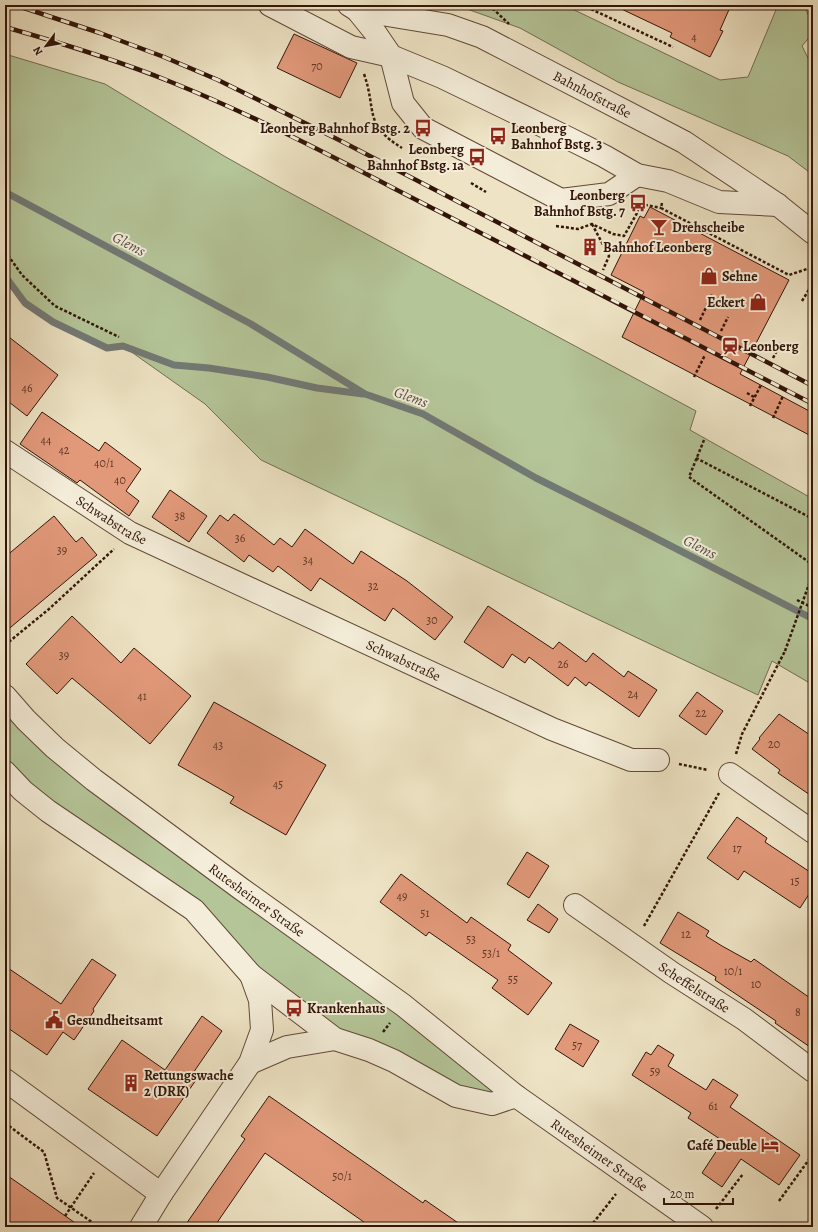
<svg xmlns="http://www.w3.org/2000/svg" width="818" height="1232" font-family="Alegreya,serif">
<rect width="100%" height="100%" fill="#eee4c5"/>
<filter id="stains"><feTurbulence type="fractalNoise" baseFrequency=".005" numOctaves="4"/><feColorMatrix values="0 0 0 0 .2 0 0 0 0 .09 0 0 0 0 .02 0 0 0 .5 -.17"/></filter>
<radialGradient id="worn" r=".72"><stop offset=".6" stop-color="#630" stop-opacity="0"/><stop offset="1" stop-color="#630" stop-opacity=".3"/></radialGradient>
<path fill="#b4c598" stroke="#736d50" d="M456,5H564L720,80L748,77L778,5H804L813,26V33L802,46L813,68V175L788,156L618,82L520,28Z
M5,54L105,84L224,156L281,188L696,411L690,430L813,499V685L772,661L758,695L261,460L205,404L123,346L107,348L53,322L25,303L5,276Z
M5,697L516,1096L492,1104L335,1039L194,910L5,772Z"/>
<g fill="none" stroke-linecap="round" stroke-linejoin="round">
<path stroke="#727975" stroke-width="7" d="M5,192L251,324L365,394L423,414L536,478L634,527L813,619
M5,276L25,303L53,322L107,348L123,346L174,365L209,368L267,377L317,388L363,394"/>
</g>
<path fill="#e2997a" stroke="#321508" d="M613,5H731L720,30L723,31L710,57L670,37L672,33Z
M294,34L357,63L340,98L277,68Z
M650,207L789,280L740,374L813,413V437L622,337L644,292L611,275L640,216L644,218Z
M5,334L58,375L27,416L5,399Z
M42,412L99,451L105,442L141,469L126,491L139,501L129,516L80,480L77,483L20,444Z
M170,490L207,516L189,542L152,517Z
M234,514L274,545L280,538L292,547L305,529L353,564L361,551L407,581L453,617L435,640L393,608L385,621L320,578L311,591L278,566L273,572L249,555L244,562L207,533L220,515L228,521Z
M54,516L76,542L82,537L97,555L5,632V557Z
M488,606L553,649L559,642L586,662L593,653L624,677L628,671L657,690L639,717L589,682L586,686L575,677L568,686L529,657L525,663L512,654L503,668L464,642Z
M72,616L121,663L134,648L191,696L150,744L72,678L57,694L26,664Z
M697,692L723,711L706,735L679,716Z
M214,702L326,765L286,835L230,803L234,797L178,765Z
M779,714L813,737V797L778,773L780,770L752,749L760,739L759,738Z
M737,817L767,838L765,842L813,874V888L800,908L744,871L738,880L707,858Z
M527,852L549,866L529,898L507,884Z
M401,874L467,923L471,917L511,945L508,950L552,983L528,1015L492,988L498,980L429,932L426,936L380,902Z
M538,904L558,919L549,933L527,920Z
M678,912L709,931L706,936L722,946L751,962L754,959L813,1000V1049L775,1023L776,1021L715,980L716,977L660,943Z
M92,959L116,975L93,1009L94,1011L74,1040L63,1032L47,1055L5,1026V966L61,1004Z
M202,1016L222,1031L191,1076L196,1080L157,1136L88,1089L122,1040L165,1070Z
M570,1024L599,1041L583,1067L555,1049Z
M658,1045L674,1055L668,1066L706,1090L713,1079L738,1095L730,1107L800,1155L779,1185L741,1159L722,1187L702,1173L723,1141L688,1118L691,1113L632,1075L646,1052L651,1055Z
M269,1096L423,1203L425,1200L464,1227H371L265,1153L214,1227H184L245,1139L241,1136Z
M5,1174L21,1185L81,1227H5Z"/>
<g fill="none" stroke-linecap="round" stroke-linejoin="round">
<g stroke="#614937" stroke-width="24">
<g id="minor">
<path d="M270,5L351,47L391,56L442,77L568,138L604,156L637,175L668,181L719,202L778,205"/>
<path id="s1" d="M349,5L357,10L448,25L482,37L684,142L778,205L813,233"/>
<path d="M357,10L374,31L391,56L403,103L423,128L561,200L609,194L637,175"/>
<path id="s2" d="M5,451L130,533L552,729L631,760H658"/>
<path id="s3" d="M5,696L26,720L55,748L94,780L240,888L403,1005L516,1096L702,1227"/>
<path d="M5,772L23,791L48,811L194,910L251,975L335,1039L369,1050L394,1061L456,1096L492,1104L516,1096"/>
<path d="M730,774L813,832"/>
<path id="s4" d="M575,905L672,973L744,1019L813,1071"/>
<path d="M250,1063L287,1047L335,1039"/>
<path d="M5,1080L161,1194"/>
<path d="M141,1227L161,1194L250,1063L262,1030L260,1000L251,975"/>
</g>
</g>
<path stroke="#321508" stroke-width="2.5" stroke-dasharray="3 2" stroke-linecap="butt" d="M489,5L509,24
M582,5L673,47
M364,74C377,111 363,124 402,148
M471,183L486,192
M662,203L661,208L789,275L813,267
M592,224L609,256L603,270
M556,226L578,229L592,224L613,234L624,236L641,206L646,205L661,208
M5,251L22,275L55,306L119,337
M802,301L813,283
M700,320L713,293
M721,331L728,317
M773,358L781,343
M694,377L705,355
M747,393L754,397
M750,406L761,385
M773,418L783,396
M704,440L689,477L813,565
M696,458L813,519
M797,600L813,608
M5,645L49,609L114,549
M736,754L742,734L785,651
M679,764L708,770
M644,926L719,793
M383,1032L390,1023
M5,1123L44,1152L57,1198L99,1227
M779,1201L813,1154
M716,1209L743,1174
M65,1216L94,1173
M590,1227L616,1194"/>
<use href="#minor" stroke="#f4edd9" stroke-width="22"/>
<g stroke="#321508" stroke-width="4.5">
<path id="rail" d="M9,5L24,8L100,33L164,57L218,80L339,140L813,386
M5,27C61,43 117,60 171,82C263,119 350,166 438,211C563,274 688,339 813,404"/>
</g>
<use href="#rail" stroke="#f4edd9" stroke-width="3" stroke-dasharray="9" stroke-linecap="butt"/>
<path stroke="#321508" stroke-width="2.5" stroke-dasharray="3 2" stroke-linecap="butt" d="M785,651L813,573"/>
</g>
<defs>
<g id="bus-bare" transform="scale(1.38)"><path d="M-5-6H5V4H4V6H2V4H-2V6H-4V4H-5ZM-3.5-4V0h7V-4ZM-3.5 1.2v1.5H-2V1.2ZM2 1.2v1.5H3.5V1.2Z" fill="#8f2418" stroke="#f4edd9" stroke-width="2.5" paint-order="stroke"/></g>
<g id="bar-bare" transform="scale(1.38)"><path d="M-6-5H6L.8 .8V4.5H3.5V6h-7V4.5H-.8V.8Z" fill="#8f2418" stroke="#f4edd9" stroke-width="2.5" paint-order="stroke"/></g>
<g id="building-bare" transform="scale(1.38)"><path d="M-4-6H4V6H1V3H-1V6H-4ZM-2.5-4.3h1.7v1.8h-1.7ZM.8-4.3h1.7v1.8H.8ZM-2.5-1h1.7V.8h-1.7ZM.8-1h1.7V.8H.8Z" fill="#8f2418" stroke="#f4edd9" stroke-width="2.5" paint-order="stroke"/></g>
<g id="shop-bare" transform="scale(1.38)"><path d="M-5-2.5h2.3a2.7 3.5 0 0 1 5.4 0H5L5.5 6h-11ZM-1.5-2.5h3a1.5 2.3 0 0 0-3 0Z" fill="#8f2418" stroke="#f4edd9" stroke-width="2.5" paint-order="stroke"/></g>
<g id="station-bare" transform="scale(1.38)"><path d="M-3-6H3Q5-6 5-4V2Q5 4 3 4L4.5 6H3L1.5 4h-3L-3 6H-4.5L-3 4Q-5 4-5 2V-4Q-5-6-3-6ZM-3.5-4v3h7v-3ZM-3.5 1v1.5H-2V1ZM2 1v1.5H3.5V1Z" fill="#8f2418" stroke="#f4edd9" stroke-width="2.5" paint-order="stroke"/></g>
<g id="civic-bare" transform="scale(1.38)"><path d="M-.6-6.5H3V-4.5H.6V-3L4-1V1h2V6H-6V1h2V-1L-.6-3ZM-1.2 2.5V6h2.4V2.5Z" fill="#8f2418" stroke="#f4edd9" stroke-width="2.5" paint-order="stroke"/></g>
<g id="hotel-bare" transform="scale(1.38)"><path d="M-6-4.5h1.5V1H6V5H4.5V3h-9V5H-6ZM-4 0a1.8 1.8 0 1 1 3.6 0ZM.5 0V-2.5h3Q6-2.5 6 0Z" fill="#8f2418" stroke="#f4edd9" stroke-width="2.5" paint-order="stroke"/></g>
</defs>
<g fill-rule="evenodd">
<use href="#bus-bare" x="423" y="128"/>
<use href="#bus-bare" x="498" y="136"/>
<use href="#bus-bare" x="477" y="157"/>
<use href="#bus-bare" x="638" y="203"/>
<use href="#bar-bare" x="659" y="227"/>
<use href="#building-bare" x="590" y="247"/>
<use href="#shop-bare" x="709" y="276"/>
<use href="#shop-bare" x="758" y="302"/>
<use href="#station-bare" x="730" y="346"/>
<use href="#bus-bare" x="294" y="1008"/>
<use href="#civic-bare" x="54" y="1020"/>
<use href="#building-bare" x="131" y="1083"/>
<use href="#hotel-bare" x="770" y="1145"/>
</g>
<g text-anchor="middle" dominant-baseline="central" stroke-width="4" stroke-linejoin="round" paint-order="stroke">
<g font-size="12" fill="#5e3624">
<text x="694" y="37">4</text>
<text x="317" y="66">70</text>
<text x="27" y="388">46</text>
<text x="46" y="440">44</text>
<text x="64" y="450">42</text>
<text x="104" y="463">40/1</text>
<text x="120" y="480">40</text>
<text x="180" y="516">38</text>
<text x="240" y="538">36</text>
<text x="62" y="550">39</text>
<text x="308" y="560">34</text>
<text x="373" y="586">32</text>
<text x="432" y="620">30</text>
<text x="64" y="655">39</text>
<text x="563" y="664">26</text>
<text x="633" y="694">24</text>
<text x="142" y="696">41</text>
<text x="701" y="713">22</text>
<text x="774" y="744">20</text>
<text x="218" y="745">43</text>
<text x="278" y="784">45</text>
<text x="737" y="848">17</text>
<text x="795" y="881">15</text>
<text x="402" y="896">49</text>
<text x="425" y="913">51</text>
<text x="686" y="934">12</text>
<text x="471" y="939">53</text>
<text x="491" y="953">53/1</text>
<text x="733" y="971">10/1</text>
<text x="513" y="979">55</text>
<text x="756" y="984">10</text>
<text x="798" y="1012">8</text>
<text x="577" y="1045">57</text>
<text x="655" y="1071">59</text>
<text x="713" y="1106">61</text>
<text x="342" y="1176">50/1</text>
</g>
<g font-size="14" fill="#321508" stroke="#f4edd9">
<text stroke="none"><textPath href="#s1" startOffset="262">Bahnhofstraße</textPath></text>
<text stroke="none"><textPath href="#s2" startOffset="127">Schwabstraße</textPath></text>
<text stroke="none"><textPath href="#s2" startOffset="451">Schwabstraße</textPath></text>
<text stroke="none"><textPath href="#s3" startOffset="325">Rutesheimer Straße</textPath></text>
<text stroke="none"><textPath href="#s4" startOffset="145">Scheffelstraße</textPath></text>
<text stroke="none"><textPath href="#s3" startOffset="752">Rutesheimer Straße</textPath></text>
</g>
<g font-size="14" font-weight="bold" fill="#321508" stroke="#f4edd9" text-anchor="start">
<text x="410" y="128" text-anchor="end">Leonberg Bahnhof Bstg. 2</text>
<text x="511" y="128">Leonberg<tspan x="511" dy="16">Bahnhof Bstg. 3</tspan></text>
<text x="464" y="149" text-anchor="end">Leonberg<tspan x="464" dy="16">Bahnhof Bstg. 1a</tspan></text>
<text x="625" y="195" text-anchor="end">Leonberg<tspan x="625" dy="16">Bahnhof Bstg. 7</tspan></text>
<text x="672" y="227">Drehscheibe</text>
<text x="603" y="247">Bahnhof Leonberg</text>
<text x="722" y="276">Sehne</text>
<text x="745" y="302" text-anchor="end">Eckert</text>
<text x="743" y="346">Leonberg</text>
<text x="307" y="1008">Krankenhaus</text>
<text x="67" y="1020">Gesundheitsamt</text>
<text x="144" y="1075">Rettungswache<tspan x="144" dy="16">2 (DRK)</tspan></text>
<text x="757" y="1145" text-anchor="end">Café Deuble</text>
</g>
<g font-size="15" font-style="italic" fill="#574f47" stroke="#f4edd9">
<text transform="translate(129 244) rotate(28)">Glems</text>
<text transform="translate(411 397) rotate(20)">Glems</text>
<text transform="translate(700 547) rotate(27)">Glems</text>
</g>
</g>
<rect width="818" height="1232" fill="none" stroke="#eee4c5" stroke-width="20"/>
<rect x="6" y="6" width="806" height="1220" fill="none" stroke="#321508" stroke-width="2"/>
<rect x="10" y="10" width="798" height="1212" fill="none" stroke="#321508"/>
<g transform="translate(46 46) rotate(238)" stroke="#f4edd9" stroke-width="3" paint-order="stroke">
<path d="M0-3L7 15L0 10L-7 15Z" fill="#321508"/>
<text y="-6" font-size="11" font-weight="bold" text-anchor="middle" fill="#321508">N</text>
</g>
<path d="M664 1198v6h69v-6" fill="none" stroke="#321508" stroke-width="2"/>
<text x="670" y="1198" font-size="12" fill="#321508" stroke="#f4edd9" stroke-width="3" paint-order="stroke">20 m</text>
<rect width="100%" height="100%" filter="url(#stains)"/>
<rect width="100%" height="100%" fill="url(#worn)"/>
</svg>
